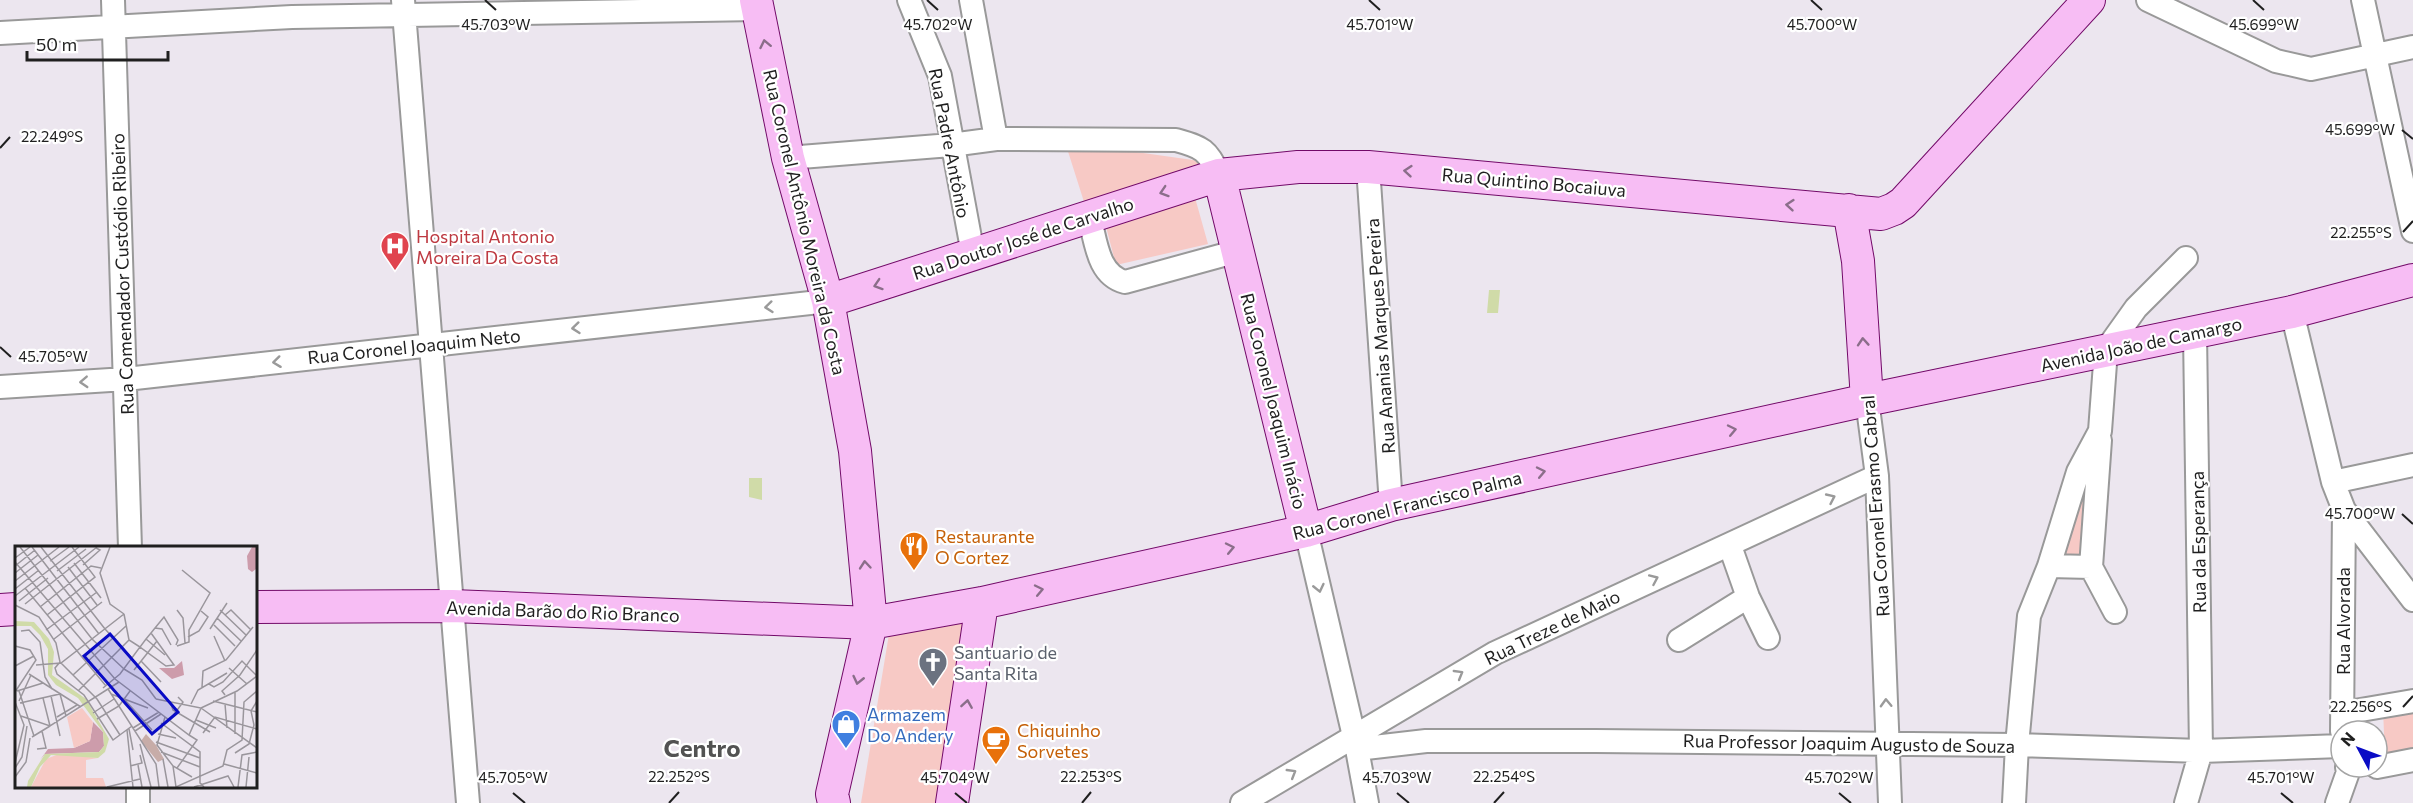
<svg xmlns="http://www.w3.org/2000/svg" width="2413" height="803" font-family="Commissioner,sans-serif">
<rect width="100%" height="100%" fill="#ece6ef"/>
<path fill="#f7c9c5" d="M1065,142L1200,161L1201,166L1085,205Z
M1194,194L1208,244L1116,265L1104,219Z
M2083,496L2091,498L2086,561L2062,556Z
M968,618L940,803H861L890,628Z
M2413,708V756L2385,757L2383,709Z"/>
<path fill="#d0dba8" d="M1489,290H1500L1498,313H1487Z
M749,478H762V500L749,497Z"/>
<g fill="none" stroke-linecap="round" stroke-linejoin="round">
<g stroke="#999" stroke-width="26">
<path id="minor" d="M113,0L130,548
M403,0L468,803
M909,0L940,76L973,254
M971,0L996,139
M2148,0L2276,61L2311,69L2413,47
M2363,0L2413,231
M0,33L292,17L758,9
M788,158L951,145L996,139L1176,140C1202,147 1208,150 1219,175
M1368,167L1391,505
M1089,216C1096,240 1097,275 1125,282L1238,251
M2292,312L2333,482L2344,510L2413,600
M0,387L126,379L828,301
M1867,400L1877,476L1890,803
M2100,440L2091,567L2115,612
M2333,482L2413,465
M1306,531L1357,749L1367,803
M1730,546L1748,597L1768,638
M2049,566L2091,567
M1679,640L1748,597
M2343,713L2413,701
M2342,731L2344,510
M1357,749L1426,741H1596L2017,745L2201,751L2341,746
M2377,767L2413,760
M138,786V803
M1242,803L1495,653L1877,476
M2014,803L2017,745L2029,616L2049,566L2078,472L2100,431L2106,350L2136,308L2186,258
M2186,803L2201,751L2195,333
M2337,803L2348,772L2347,767"/>
</g>
<g stroke="#720a68" stroke-width="34">
<path id="secondary" d="M756,0L788,158L828,301L855,451L871,623L832,794L834,803
M1219,175L1306,531
M1849,210L1858,261L1867,400
M828,301L1219,175L1298,167H1368L1881,214L1894,209L1903,203L2089,0
M255,607L452,606L871,623L982,603L1306,531L1391,505L1867,400L2292,312L2413,280
M0,610L16,609
M952,803L982,603"/>
</g>
<use href="#minor" stroke="#fff" stroke-width="22"/>
<use href="#secondary" stroke="#f7bdf4" stroke-width="32"/>
</g>
<defs><path id="oneway-chevron" d="M-2-3.5L2.5 0L-2 3.5" fill="none" stroke-width="1.6" stroke-linecap="round" stroke-linejoin="round" transform="scale(1.5)"/></defs>
<g stroke="#8b6e8a">
<use href="#oneway-chevron" transform="translate(765 44) rotate(-102)"/>
<use href="#oneway-chevron" transform="translate(1408 171) rotate(-175)"/>
<use href="#oneway-chevron" transform="translate(1164 192) rotate(162)"/>
<use href="#oneway-chevron" transform="translate(1790 205) rotate(-175)"/>
<use href="#oneway-chevron" transform="translate(878 285) rotate(162)"/>
<use href="#oneway-chevron" transform="translate(1863 342) rotate(-94)"/>
<use href="#oneway-chevron" transform="translate(1732 430) rotate(-12)"/>
<use href="#oneway-chevron" transform="translate(1541 472) rotate(-12)"/>
<use href="#oneway-chevron" transform="translate(1230 548) rotate(-12)"/>
<use href="#oneway-chevron" transform="translate(865 565) rotate(-95)"/>
<use href="#oneway-chevron" transform="translate(1039 590) rotate(-12)"/>
<use href="#oneway-chevron" transform="translate(858 680) rotate(103)"/>
<use href="#oneway-chevron" transform="translate(967 704) rotate(-81)"/>
</g>
<g stroke="#9a9a9a">
<use href="#oneway-chevron" transform="translate(769 307) rotate(174)"/>
<use href="#oneway-chevron" transform="translate(576 328) rotate(174)"/>
<use href="#oneway-chevron" transform="translate(277 362) rotate(173)"/>
<use href="#oneway-chevron" transform="translate(84 382) rotate(177)"/>
<use href="#oneway-chevron" transform="translate(1831 498) rotate(-25)"/>
<use href="#oneway-chevron" transform="translate(1654 579) rotate(-24)"/>
<use href="#oneway-chevron" transform="translate(1319 588) rotate(77)"/>
<use href="#oneway-chevron" transform="translate(1459 674) rotate(-30)"/>
<use href="#oneway-chevron" transform="translate(1886 703) rotate(-92)"/>
<use href="#oneway-chevron" transform="translate(1292 773) rotate(-31)"/>
</g>
<path fill="none" stroke="#1f1f1f" stroke-width="2" d="M485,0L496,10M927,0L938,10M1369,0L1380,10M1811,0L1822,10M2253,0L2264,10M2402,130L2413,139M0,148L10,137M2403,232L2413,221M0,347L11,357M2402,514L2413,524M2403,707L2413,696M513,793L525,803M955,793L967,803M1397,793L1409,803M1839,793L1851,803M2281,793L2293,803M669,803L679,792M1082,803L1091,792M1494,803L1504,792"/>
<defs>
<g id="hospital-pin" transform="scale(1.5)"><path d="M0 17L-7.5 6A9.5 9.5 0 1 1 7.5 6Z" fill="#e0444e" stroke="#fff"/><path d="M-5-5h3v3.5h4V-5h3V5h-3V1.5h-4V5h-3Z" fill="#fff"/></g>
<g id="restaurant-pin" transform="scale(1.5)"><path d="M0 17L-7.5 6A9.5 9.5 0 1 1 7.5 6Z" fill="#e8710a" stroke="#fff"/><path d="M-5-6h1v4h1v-4h1v4h1v-4h1v5L-1.5 .5V6h-2V.5L-5-1ZM5-6V6H3V1.5H1.5Q1.5-4 5-6Z" fill="#fff"/></g>
<g id="church-pin" transform="scale(1.5)"><path d="M0 17L-7.5 6A9.5 9.5 0 1 1 7.5 6Z" fill="#6b7280" stroke="#fff"/><path d="M-1.2-6h2.4v3.5h3.3v2.4h-3.3V6h-2.4V-.1h-3.3v-2.4h3.3Z" fill="#fff"/></g>
<g id="shop-pin" transform="scale(1.5)"><path d="M0 17L-7.5 6A9.5 9.5 0 1 1 7.5 6Z" fill="#3f7fe0" stroke="#fff"/><path d="M-5-2.5h2.3a2.7 3.5 0 0 1 5.4 0H5L5.5 6h-11ZM-1.5-2.5h3a1.5 2.3 0 0 0-3 0Z" fill="#fff"/></g>
<g id="cafe-pin" transform="scale(1.5)"><path d="M0 17L-7.5 6A9.5 9.5 0 1 1 7.5 6Z" fill="#e8710a" stroke="#fff"/><path d="M-5.5-4.5H6V0H3Q3 3.5 0 3.5H-2.5Q-5.5 3.5-5.5 0ZM3-3.2v2h1.7v-2ZM-6 4.5H4V6H-6Z" fill="#fff"/></g>
</defs>
<g fill-rule="evenodd">
<use href="#hospital-pin" x="395" y="246"/>
<use href="#restaurant-pin" x="914" y="546"/>
<use href="#church-pin" x="933" y="662"/>
<use href="#shop-pin" x="846" y="724"/>
<use href="#cafe-pin" x="996" y="740"/>
</g>
<g text-anchor="middle" dominant-baseline="central" stroke-width="4.5" stroke-linejoin="round" paint-order="stroke">
<g font-size="18" fill="#1f1f1f" stroke="#fff">
<text transform="translate(950 143) rotate(79)">Rua Padre Antônio</text>
<text transform="translate(1534 182) rotate(5)">Rua Quintino Bocaiuva</text>
<text transform="translate(805 222) rotate(77)">Rua Coronel Antônio Moreira da Costa</text>
<text transform="translate(1023 238) rotate(-18)">Rua Doutor José de Carvalho</text>
<text transform="translate(122 274) rotate(-92)">Rua Comendador Custódio Ribeiro</text>
<text transform="translate(1380 336) rotate(-94)">Rua Ananias Marques Pereira</text>
<text transform="translate(2141 344) rotate(-12)">Avenida João de Camargo</text>
<text transform="translate(414 346) rotate(-6)">Rua Coronel Joaquim Neto</text>
<text transform="translate(1274 401) rotate(76)">Rua Coronel Joaquim Inácio</text>
<text transform="translate(1407 505) rotate(-14)">Rua Coronel Francisco Palma</text>
<text transform="translate(1875 506) rotate(-94)">Rua Coronel Erasmo Cabral</text>
<text transform="translate(2198 542) rotate(-91)">Rua da Esperança</text>
<text transform="translate(563 611) rotate(2)">Avenida Barão do Rio Branco</text>
<text transform="translate(2343 621) rotate(-90)">Rua Alvorada</text>
<text transform="translate(1552 627) rotate(-26)">Rua Treze de Maio</text>
<text transform="translate(1849 743) rotate(1)">Rua Professor Joaquim Augusto de Souza</text>
</g>
<g font-size="18" fill="#be3a42" stroke="#fff" text-anchor="start">
<text x="416" y="236">Hospital Antonio<tspan x="416" dy="21">Moreira Da Costa</tspan></text>
</g>
<g font-size="18" fill="#c56008" stroke="#fff" text-anchor="start">
<text x="935" y="536">Restaurante<tspan x="935" dy="21">O Cortez</tspan></text>
<text x="1017" y="730">Chiquinho<tspan x="1017" dy="21">Sorvetes</tspan></text>
</g>
<g font-size="18" fill="#5b616d" stroke="#fff" text-anchor="start">
<text x="954" y="652">Santuario de<tspan x="954" dy="21">Santa Rita</tspan></text>
</g>
<g font-size="18" fill="#366cbe" stroke="#fff" text-anchor="start">
<text x="867" y="714">Armazem<tspan x="867" dy="21">Do Andery</tspan></text>
</g>
<g font-size="24" font-weight="bold" fill="#525252" stroke="#fff">
<text x="702" y="747">Centro</text>
</g>
</g>
<g transform="translate(15 546)">
<rect width="242" height="242" fill="#ece6ef"/>
<path d="M237,1H242L241,23L237,26L233,23L232,10ZM167,115L169,129L157,133L144,122H159ZM78,176L88,186L89,200L84,206L30,208L25,214L33,203L59,202L75,195Z" fill="#cd9cab"/>
<path d="M131,188L141,199L149,213L143,216L126,195Z" fill="#c7aca8"/>
<path d="M67,162L78,176L75,195L59,202L52,171ZM44,208L83,212L71,214V232H88L91,241H16L31,213Z" fill="#f7c9c5"/>
<path d="M0,75L19,76L34,93L39,106L37,129L71,153L94,193L90,206L83,212L36,209L25,221L16,241H12L13,235L30,208L84,206L89,200L88,186L63,152L41,139L33,129V103L25,89L16,80H0Z" fill="#d0dba8"/>
<path fill="none" stroke="#9a969c" stroke-width="1.5" d="M5,1L77,93L109,123M17,1L84,88M26,1L90,83M95,1L85,27L95,58L109,68M0,12L15,1M35,15L54,1M0,16L70,98M59,17L86,52M68,19L85,4L81,2M0,20L20,4M53,21L82,59M42,25L71,3M0,27L23,9M0,35L44,1M10,42L91,140M0,43L24,24M0,50L64,1M4,55L33,32M10,58L82,1M0,59L24,71L41,97L45,116L40,122L42,128L69,149L98,194L117,180M25,61L76,20L86,22M162,64L168,72L170,97M205,64L231,89M32,69L80,31L57,1M210,69L216,64L236,84M202,72L226,95M199,79L220,100M140,82L147,83L156,99M90,83L117,112M195,83L212,57M31,84L82,46M6,85L14,84L25,96L30,131L37,143M136,87L159,119L151,120L125,101L131,93L136,87L140,82L149,71L163,94L161,99M199,90L210,115M173,91L184,85L193,71L186,65M39,93L87,56M131,93L150,109M70,98L100,133L174,189L186,162L141,153M0,100L15,104L21,114L0,146M162,100L174,96V84L195,47L167,24M126,115L146,136M46,117L82,153L105,189M21,119L46,117L109,68M0,120L19,110M214,122L232,138M109,123L127,134L141,153M119,124L142,95M14,128L66,161M58,129L111,80M187,141L188,125L211,114L238,81M88,142L105,128L125,101L114,94L109,68M93,143L141,218L144,241M2,145L28,137M4,145L19,190M63,145L114,94M96,148L133,162M210,149L207,145L225,129L242,104M36,150L45,190M28,152L35,180M109,153L137,184M4,155L16,129M155,155L158,164L195,186M198,155L242,166M0,156L9,179L0,217M5,157L45,148L51,170M176,158L183,144L212,127M210,158L212,182M186,162L222,145L242,130L227,115L208,136L199,141L194,138M186,162L242,202M78,167L99,153M6,170L35,180L104,136M42,171L62,159M150,171L142,199L158,220L177,231M82,173L104,160L115,145M155,174L168,156L163,151M181,174L201,182M146,177L185,206V237L189,241M118,182L144,166M114,183L118,204M112,184L118,241M120,185L146,168M188,187L200,171L242,183M143,188L161,192M220,188V146M17,191L35,180M141,196L185,212M125,198L136,241M22,203L31,202L27,185M146,206L185,221M220,207L234,198L239,179L236,165L242,155M148,213L153,241M209,218L242,227M123,219L127,241M115,220L127,217L125,209M158,220L161,241L208,220L212,204L227,194L229,156L242,145M0,222L7,211L12,180M162,222L182,194L174,189M0,231L11,216L15,192M92,241L125,233M179,241L213,230L219,241M223,241L227,209L242,206M231,241L234,211"/>
<path fill="#090bc5" fill-opacity="0.15" stroke="#090bc5" stroke-width="3" d="M95,88L163,166L137,188L69,110Z"/>
<rect width="242" height="242" fill="none" stroke="#1f1f1f" stroke-width="3"/>
</g>
<g font-size="15" text-anchor="middle" fill="#1f1f1f" stroke="#fff" stroke-width="4.5" stroke-linejoin="round" paint-order="stroke">
<text x="2264" y="30">45.699°W</text>
<text x="496" y="30">45.703°W</text>
<text x="938" y="30">45.702°W</text>
<text x="1380" y="30">45.701°W</text>
<text x="1822" y="30">45.700°W</text>
<text x="2360" y="135">45.699°W</text>
<text x="52" y="142">22.249°S</text>
<text x="2361" y="238">22.255°S</text>
<text x="53" y="362">45.705°W</text>
<text x="2360" y="519">45.700°W</text>
<text x="2361" y="712">22.256°S</text>
<text x="679" y="782">22.252°S</text>
<text x="1091" y="782">22.253°S</text>
<text x="1504" y="782">22.254°S</text>
<text x="513" y="783">45.705°W</text>
<text x="955" y="783">45.704°W</text>
<text x="1397" y="783">45.703°W</text>
<text x="1839" y="783">45.702°W</text>
<text x="2281" y="783">45.701°W</text>
</g>
<g transform="translate(2359 749) rotate(311)"><circle r="28" fill="#ffffff" stroke="#a5a5a5" stroke-width="1.5"/>
<path d="M0-4.5L10 22L0 15L-10 22Z" fill="#090bc5"/>
<text y="-9" font-size="16" font-weight="bold" text-anchor="middle" fill="#1f1f1f">N</text>
</g>
<path d="M27 51v9h141v-9" fill="none" stroke="#1f1f1f" stroke-width="3"/>
<text x="36" y="51" font-size="18" fill="#1f1f1f" stroke="#ffffff" stroke-width="4.5" paint-order="stroke">50 m</text>
</svg>
